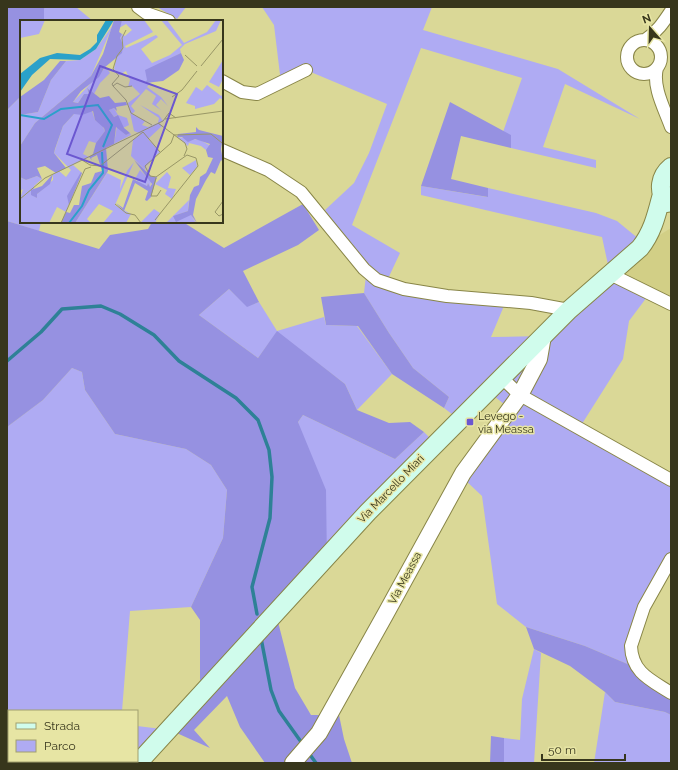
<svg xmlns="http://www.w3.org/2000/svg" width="678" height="770" font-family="Raleway,sans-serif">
<rect width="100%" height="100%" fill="#dad897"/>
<path fill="#d2cf86" d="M671,228V303L610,274L645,244Z"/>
<path fill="#afabf3" d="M45,7H76L93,21H44V9Z
M157,7H186L177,19Z
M262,7H432L423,30L558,69L640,119L565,84L543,147L596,160V168L511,148V136L503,132L522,78L421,48L352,225L400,253L386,283L506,301L491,337L543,336L610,274L602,237L421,195V186L487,197L488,188L596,213L617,221L645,244L611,274L650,293L629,321L623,359L580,427L671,480V559L633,640L644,671L585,646L526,627L497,604L482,496L464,479L510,409L489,392L461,421L444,408L449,397L413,368L389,333L364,293L367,267L325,210L354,183L369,153L387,104L306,70L281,83L274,25Z
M21,96V222H41L39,231L7,221V110Z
M229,289L247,306L259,302L277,331L324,317L326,325L357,326L392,374L357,410L345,384L277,332L258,358L199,315Z
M72,368L82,372L85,390L115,434L186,449L211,465L227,490L223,538L191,607L130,611L122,711H9V761H137V726L170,730L141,763H7V427L43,400Z
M303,415L395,459L424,432L438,446L327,564L298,422Z
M534,649L541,653L534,763H504V738L520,740L522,699Z
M605,692L615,702L665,712L671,715V763H594Z"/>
<path fill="#9691e1" d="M7,7H45L44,9V21H21V96L7,110Z
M450,102L511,135V148L461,136L451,179L488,188V197L421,186Z
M303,204L319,230L298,245L243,271L259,302L247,307L229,289L199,315L258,358L277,331L345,384L357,410L389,423L410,422L424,432L395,459L303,415L298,422L326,490L327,564L277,618L295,688L311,715H339L344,739L352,763H265L240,727L227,696L194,730L210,748L170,730L200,698V620L191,607L223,538L227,490L211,465L186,449L115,434L85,390L82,372L72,368L43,400L7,427V221L99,249L110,235L148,229L152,222H183L224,248Z
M364,293L389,333L413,368L449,397L444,408L392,374L358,326L326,325L321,297Z
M526,627L585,646L644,671L671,688V715L665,712L615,702L605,692L570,666L534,649Z
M491,736L504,738V763H490Z"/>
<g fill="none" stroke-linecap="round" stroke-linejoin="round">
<path stroke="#2e8196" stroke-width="3.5" d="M7,361L41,332L62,309L101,306L120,314L154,335L179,361L236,398L258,420L269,450L272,477L270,518L252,587L257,614
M261,638L271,690L279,711L304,746
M308,752L316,763"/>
<g stroke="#888547" stroke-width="14">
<path id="minor" d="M138,7L146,13L169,21
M645,40C657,32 663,23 671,11
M627 57a17 17 0 1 1 34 0a17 17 0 1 1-34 0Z
M657,68C652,87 665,110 671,127
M222,81L242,92L257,94L306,70
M222,150L268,170L301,192L364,269L377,280L404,289L447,296L531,303L569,310
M610,274L671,304
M502,378L520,395L671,480
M671,559L644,607L631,646C632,673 651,680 671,693"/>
</g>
<g stroke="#888547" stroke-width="18">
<path id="tertiary" d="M293,763L319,733L385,615L463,473L520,395L539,359L543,336"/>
</g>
<g stroke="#888547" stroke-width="20">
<path id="secondary" d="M667,203C657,191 660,176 671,167
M138,763L368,512L569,310L640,248C653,232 657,213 662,194"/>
</g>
<use href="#minor" stroke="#fff" stroke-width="12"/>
<use href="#tertiary" stroke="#fff" stroke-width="16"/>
<use href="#secondary" stroke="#d0fcec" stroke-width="18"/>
</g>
<rect fill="#6b57d0" stroke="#e7e5a4" stroke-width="1.5" x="466" y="418" width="8" height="8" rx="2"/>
<g text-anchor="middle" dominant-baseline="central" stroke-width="3" stroke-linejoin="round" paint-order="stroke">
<g font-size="11" fill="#37361c" stroke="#e7e5a4" text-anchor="start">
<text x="478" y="416">Levego -<tspan x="478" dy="13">via Meassa</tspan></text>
</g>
<g font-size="11" fill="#37361c" stroke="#e7e5a4">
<text transform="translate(391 489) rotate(-46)">Via Marcello Miari</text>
<text transform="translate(405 578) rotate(-62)">Via Meassa</text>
</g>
</g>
<g transform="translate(20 20)">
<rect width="203" height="203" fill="#dad897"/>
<path d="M0,0H25L19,14L0,18ZM102,0H124L133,12L105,26L106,28L136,15L138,17L121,29L132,43L150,35L162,25L141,0H147L164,23L187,12L196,0H201L196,11L165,24L160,29L161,33L143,42L125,63L131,62L127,67L141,77L148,86L141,79L136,85L141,90L132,84L136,76L126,69L111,86L115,91L112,94L125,101L122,105L128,107L138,103L139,98L120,85L139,95L143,101L139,103L142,106L128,119L140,132L126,146L125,150L111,136L113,120L121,114L114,111L108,83L120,74L112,66L108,67L110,60L106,51L99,55L94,49L100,18L102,14L105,16L112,10L106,4L99,8ZM93,5L71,56L15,103L0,126V95L18,92L31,60L46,41L60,40L76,29ZM203,40V59L199,67L189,62ZM86,47L90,53L80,63L74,74L67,68L69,74H64L58,83L53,82ZM187,65L201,76L203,74V80L200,78L194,84L175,89V86L166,83L176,67L182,71ZM94,88L98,95L107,98L109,105L103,108L97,95L94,97L89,90ZM72,91L75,100L82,105L85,111L76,123L69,121L63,134L69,137L53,145L61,152L46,192L37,187L29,203H0V179L3,169L0,171V157L6,160L17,156L22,159L14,166V176L17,178V174L33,160V154L39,151L46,157L51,150L34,133L43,106L54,94ZM97,106L106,115L110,113L111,115L94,124ZM157,117L180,120L191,126L186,130L181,126L169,123L168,126ZM176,140L177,147L170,155L162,148ZM114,142L95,185L111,194L106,203H83L93,191L79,184L67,199L71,203H55L87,153L101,160L100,169L107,151ZM120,150L131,161L130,168L128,163L127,166L122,165L115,159ZM147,152L151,157L148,168L156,169L152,179L145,174L147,170L135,164ZM169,180L168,191L154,196L171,195L176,203H146ZM134,189L140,193L135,203H120Z" fill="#afabf3"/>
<path d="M94,0H102L99,12L102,14L100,18L103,25L102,33L84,48L79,57L61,71L53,82L58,83L64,74H69L67,68L80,78L89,76L95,83L106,82L107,85L96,87L97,91L94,88L89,90L94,97L98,95L104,108L110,113L106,115L96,107L94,124L86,128L88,151L55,203H41L46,192L50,193L54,185H59L62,166L71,163L75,153L82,151L77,135L71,138L72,140L69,137L73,134L76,123L85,111L84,108L75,100L73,91L62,95L54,94L43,106L35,129L34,133L46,148L36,153L25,146L17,148L22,159L17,156L6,160L0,157V126L15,103L71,56L83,34ZM161,33L164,40L159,50L143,61L125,63L127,60L125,50ZM40,41H46L31,60L18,92L0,95V77L24,60ZM176,107L179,110L203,116L201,129L203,142L201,140L195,154L191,152L186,160L176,179L173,195L177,203L171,195L156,202L153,196L168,191L170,175L174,167L179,165L180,157L186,153L193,138L188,137L186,130L190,124L175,119L168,122L162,117H157L158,114L176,112ZM114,140L131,156L137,157L131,177L127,181L125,180L128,171L115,163L104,191L96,183L103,188L113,159L127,166L128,163L130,167L132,164ZM61,152L62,153L49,185L47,176ZM33,154L30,164L17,174V178L11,175V170L22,166Z" fill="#9691e1"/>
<path d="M86,0H94L76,29L60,40L30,39L12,55L0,72V54L20,38L37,33L60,35L70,29L77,22V15Z" fill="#2aa1ca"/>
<path fill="none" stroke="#2aa1ca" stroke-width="2" d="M0,95L24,99L41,89L78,85L92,105L83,127M49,203L62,186L69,170L83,153L82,132"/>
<path fill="none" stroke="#999766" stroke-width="1" d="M106,10L102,18L103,28L97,36L93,49L99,56L92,64L93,66L97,63L105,67L112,66M165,35L177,46M181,46L203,19M93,66L106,80L111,93L132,105M152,77L162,70L177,51M145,99L203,91M138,103L165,123L167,129L164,136M123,112L140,132M154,115L191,114L202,123M203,122V138M62,140L70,145L80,146L123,112M136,158L131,176H137L141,170M0,179L25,158L143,101L149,93L156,98M203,181L195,192L199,196L203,194M95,184L106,193L115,195L121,203M135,200L178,146L176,138L167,135L136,157L130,156L125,146L151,123L154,115M41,203L65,149L71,147"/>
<path fill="#6b57d0" fill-opacity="0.15" stroke="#6b57d0" stroke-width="2" d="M80,46L157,74L125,162L47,134Z"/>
<rect width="203" height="203" fill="none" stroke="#37361c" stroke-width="2"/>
</g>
<rect width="678" height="770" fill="none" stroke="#37361c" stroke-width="16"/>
<rect x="8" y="710" width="130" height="52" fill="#e7e5a4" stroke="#a19f6e"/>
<rect x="16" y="723" width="20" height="6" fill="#d0fcec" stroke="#a19f6e"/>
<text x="44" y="730" font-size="12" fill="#37361c">Strada</text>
<rect x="16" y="740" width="20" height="12" fill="#afabf3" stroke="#a19f6e"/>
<text x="44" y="750" font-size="12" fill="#37361c">Parco</text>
<g transform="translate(650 28) rotate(340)" stroke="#e7e5a4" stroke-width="3" paint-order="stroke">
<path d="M0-3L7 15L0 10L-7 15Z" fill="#37361c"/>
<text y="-6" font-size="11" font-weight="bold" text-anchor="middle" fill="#37361c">N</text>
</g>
<path d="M542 754v6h83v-6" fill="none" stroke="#37361c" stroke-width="2"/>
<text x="548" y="754" font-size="12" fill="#37361c" stroke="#e7e5a4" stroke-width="3" paint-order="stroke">50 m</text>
</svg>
